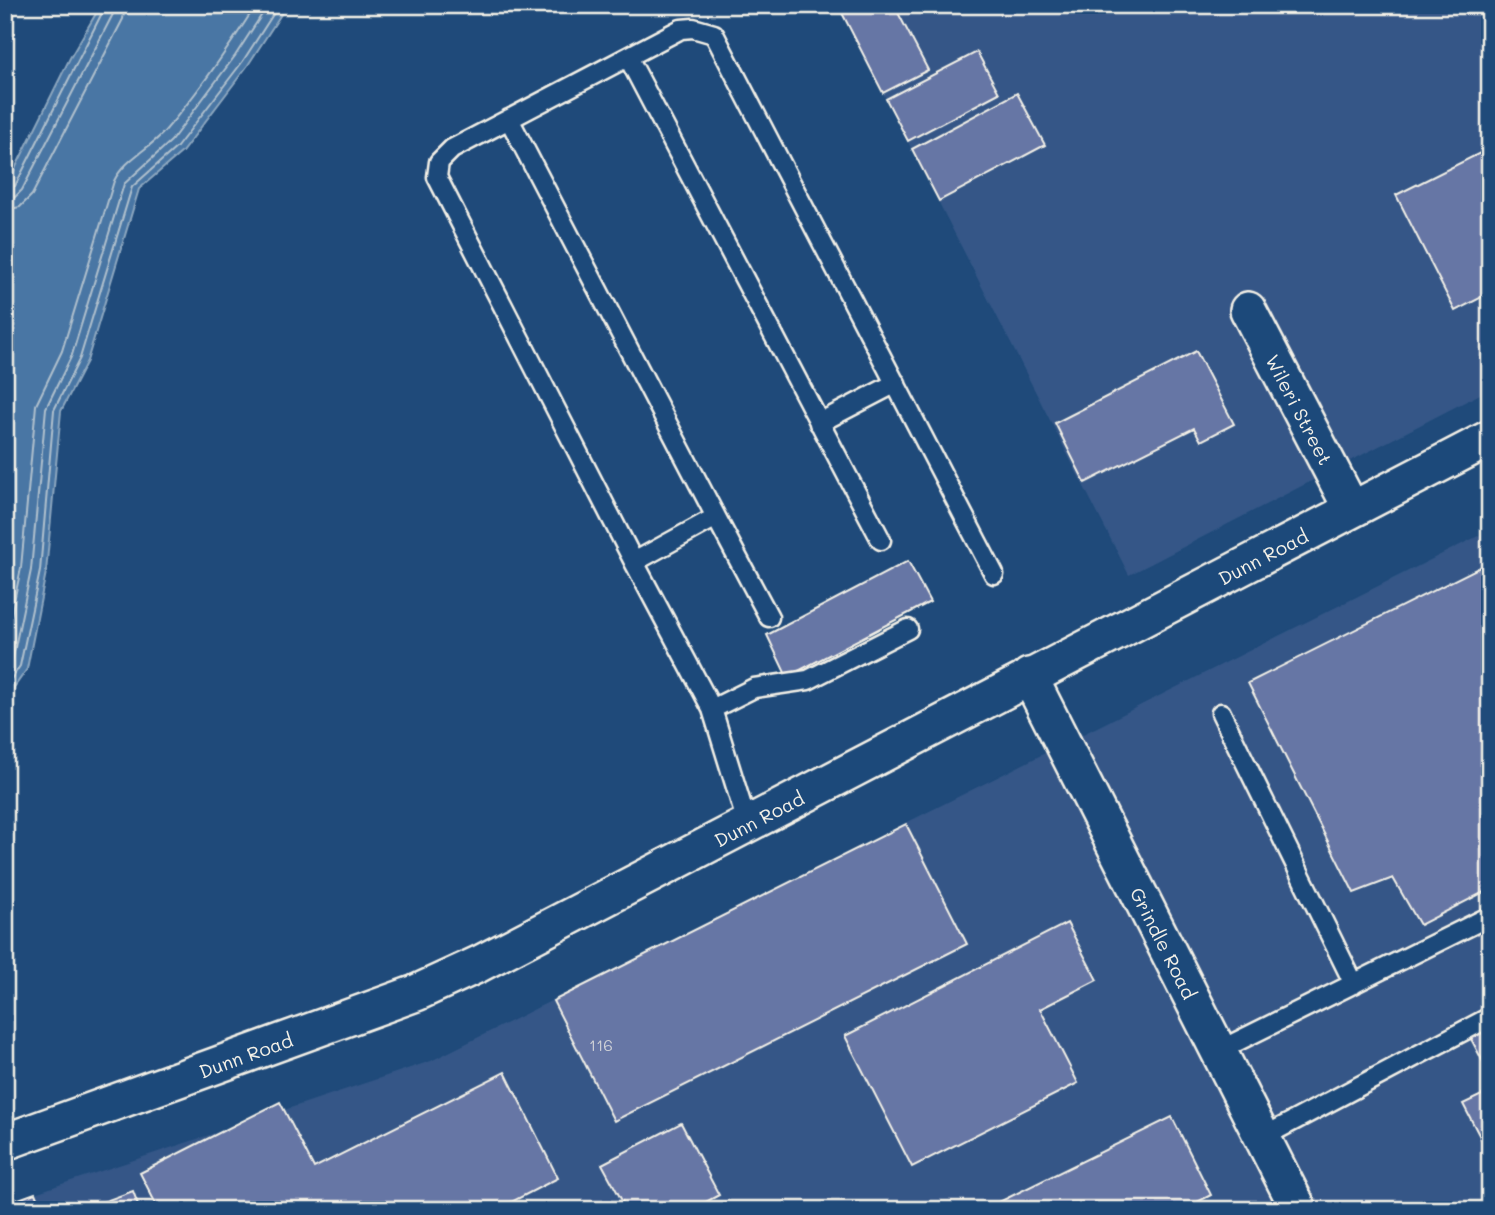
<svg xmlns="http://www.w3.org/2000/svg" width="1495" height="1215" font-family="Mali,sans-serif">
<rect width="100%" height="100%" fill="#1f4a7a"/>
<filter id="ink" filterUnits="userSpaceOnUse"><feTurbulence type="fractalNoise" baseFrequency=".0143" numOctaves="2"/><feDisplacementMap in="SourceGraphic" scale="14" xChannelSelector="R" yChannelSelector="G"/><feConvolveMatrix kernelMatrix="1 2 1 2 8 2 1 2 1" color-interpolation-filters="sRGB"/></filter>
<g filter="url(#ink)">
<path fill="#345787" d="M838,5H1490V389L1129,575Z
M1490,530V1210H5V1204L35,1193L431,1061Z"/>
<path fill="#4976a4" stroke="#8da7bf" stroke-width="2" d="M101,5H287L248,65L182,152L139,189L87,361L61,411L46,572L27,669L5,700V189L70,58Z"/>
<g fill="none" stroke-linecap="round" stroke-linejoin="round">
<path stroke="#b0c0cd" stroke-width="2" d="M5,190L15,186L106,5
M5,199L15,197L22,190L113,14L115,5
M5,210L20,207L32,195L123,19L125,5
M5,644L21,568L36,405L62,351L114,181C124,160 149,149 164,132C198,93 228,49 256,5
M5,673L12,662L31,570L46,408L72,355L124,184L171,141L235,56L268,5
M5,688L20,666L40,571L54,410L80,358L132,187L177,147L243,61L279,5"/>
</g>
<path fill="#6676a5" stroke="#f4f1e8" stroke-width="2" d="M853,5H894L928,70L883,93L841,11Z
M977,52L999,93L908,141L886,99Z
M1017,93L1045,145L939,201L912,149Z
M1490,148V293L1455,311L1396,195Z
M1196,351L1234,424L1201,441L1194,428L1085,483L1055,423Z
M908,561L930,602L787,677L767,635Z
M1490,562V889L1420,925L1393,878L1354,893L1248,683Z
M906,824L967,944L614,1121L553,1001Z
M1067,923L1097,980L1040,1009L1078,1083L912,1167L845,1036Z
M1490,1027V1075L1470,1037Z
M505,1072L558,1178L496,1210H159L140,1173L280,1102L314,1168Z
M1490,1091V1156L1463,1104Z
M1172,1117L1211,1195L1182,1210H983Z
M681,1123L719,1195L691,1210H627L602,1164Z
M133,1191L140,1210H99L97,1204Z
M35,1193L42,1210H5V1204Z"/>
<g fill="none" stroke-linecap="round" stroke-linejoin="round">
<g stroke="#f4f1e8" stroke-width="23">
<path id="service" d="M628,57L881,540
M509,119L716,517
M819,423L896,383
M634,562L437,177L439,162L452,149L681,29L693,28L714,34L994,574
M712,709L754,688L808,680L908,629
M1221,713L1354,984
M747,823L712,709L634,562L716,517L769,617
M1218,1051L1490,916
M1263,1137L1490,1017"/>
</g>
<g stroke="#f4f1e8" stroke-width="40">
<g id="minor">
<path id="s1" d="M1248,310L1351,508"/>
<path id="s2" d="M1029,676L1299,1210"/>
<path id="s3" d="M5,1142L416,993L479,964L1490,438"/>
</g>
</g>
<use href="#service" stroke="#1f4a7a" stroke-width="18"/>
<use href="#minor" stroke="#1f4a7a" stroke-width="35"/>
</g>
</g>
<g text-anchor="middle" dominant-baseline="central" stroke-width="5" stroke-linejoin="round" paint-order="stroke">
<g font-size="16" fill="#d0d2d7">
<text x="601" y="1044">116</text>
</g>
<g font-size="19" fill="#f4f1e8" stroke="#1f4a7a">
<text stroke="none"><textPath href="#s1" startOffset="112">Wileri Street</textPath></text>
<text stroke="none"><textPath href="#s3" startOffset="1390">Dunn Road</textPath></text>
<text stroke="none"><textPath href="#s3" startOffset="822">Dunn Road</textPath></text>
<text stroke="none"><textPath href="#s2" startOffset="299">Grindle Road</textPath></text>
<text stroke="none"><textPath href="#s3" startOffset="256">Dunn Road</textPath></text>
</g>
</g>
<rect width="1495" height="1215" fill="none" stroke="#1f4a7a" stroke-width="28"/>
<rect x="14" y="14" width="1467" height="1187" fill="none" stroke="#f4f1e8" stroke-width="2.5" filter="url(#ink)"/>
</svg>
